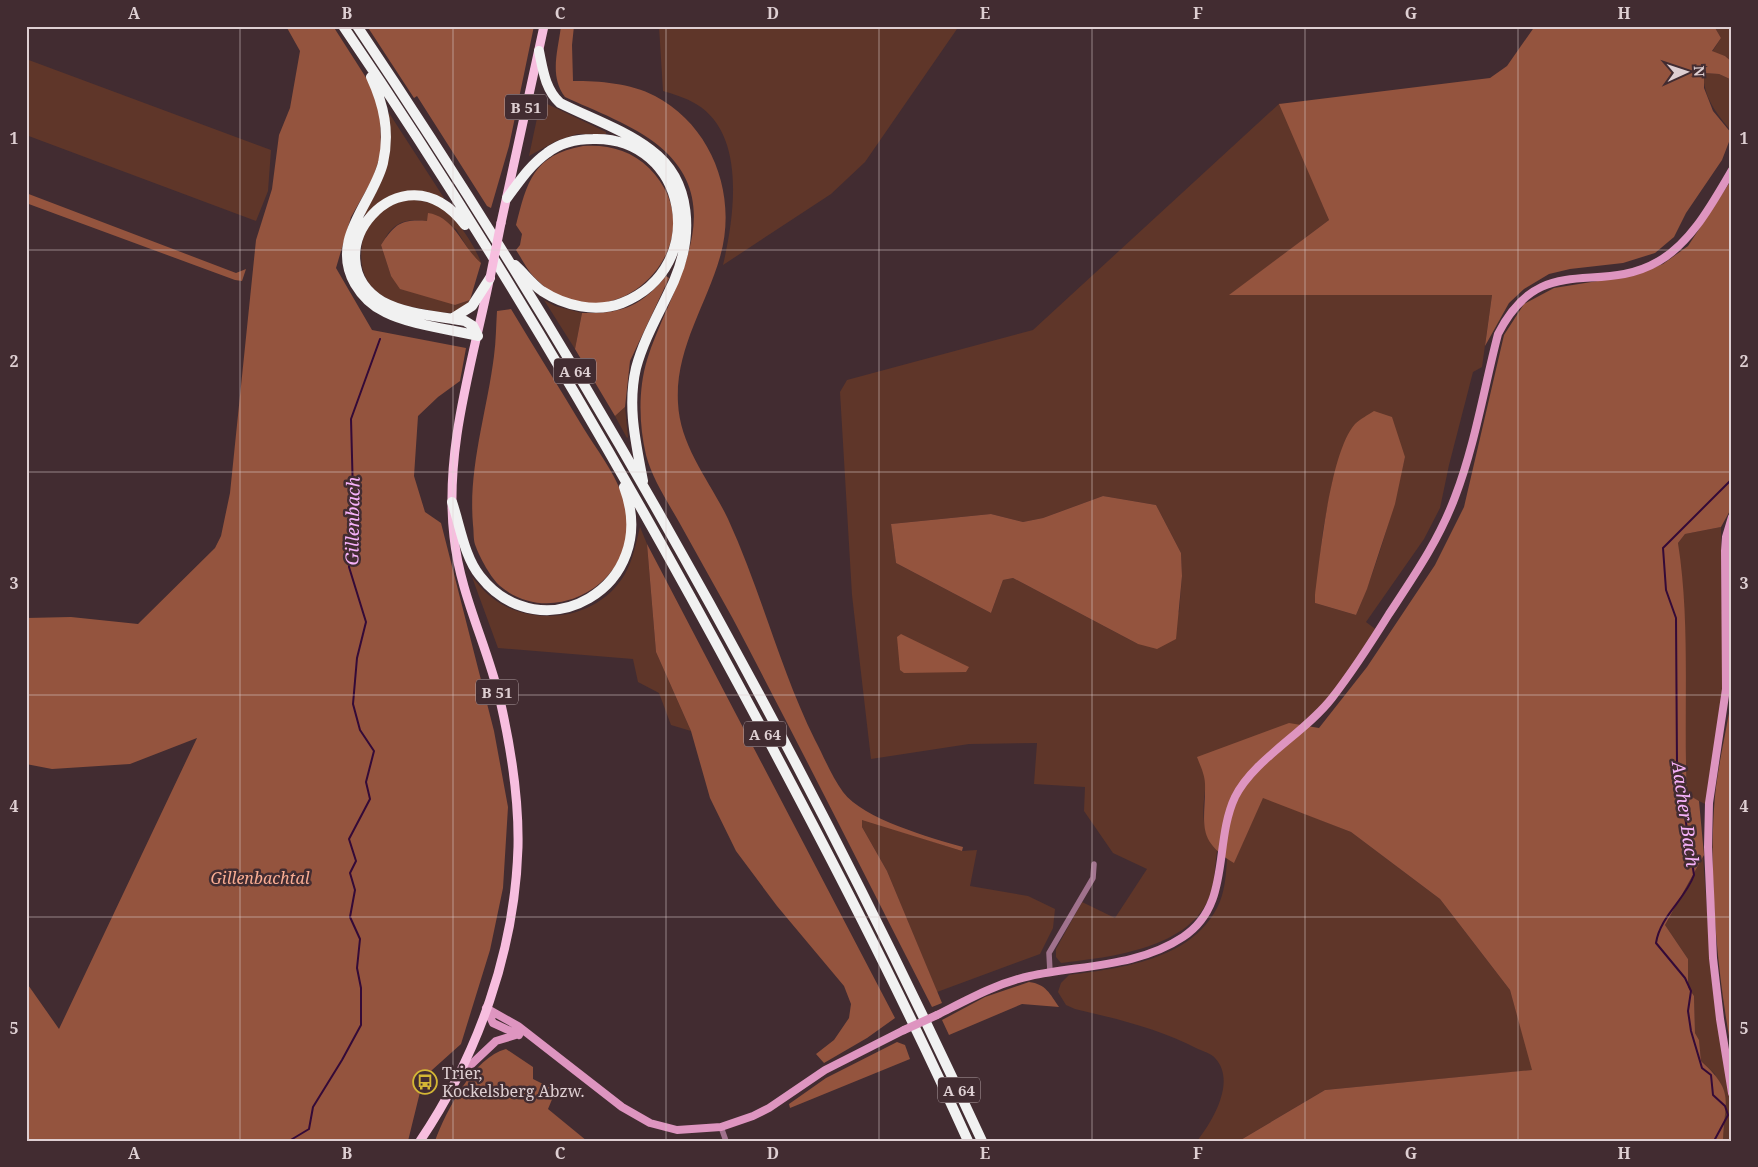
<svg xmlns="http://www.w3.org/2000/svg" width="1758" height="1167" font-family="'Noto Serif',serif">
<rect width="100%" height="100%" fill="#422c31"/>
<path fill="#5f3629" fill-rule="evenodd" d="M659,26H959L865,162L831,194L723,265C734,218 747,134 696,104C686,98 674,94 663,91Z
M1714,26H1732V62L1725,56L1712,52L1721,38Z
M26,59L271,150L268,191L256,221L26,135Z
M1703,73L1719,74L1732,80V132C1716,113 1704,98 1703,73Z
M543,102L606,132V134H577L556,141L529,156L540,104Z
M1280,103L1329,220L1230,295H1492L1482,367L1473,372L1449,465L1440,508L1424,539L1366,622L1378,631L1312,720L1206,782C1203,807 1199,831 1217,851C1215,865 1215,880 1211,893C1192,949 1110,957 1061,963L1056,957V949L1082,902L1115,918L1147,869L1113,853L1084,811L1085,787L1034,784L1037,743L969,744L871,759L852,595L840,392L847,380L1033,330ZM1405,457C1393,511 1378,564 1356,615L1315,603L1323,530L1333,479ZM1103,496L1156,505L1181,553L1182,576L1179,612L1138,644L1013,578L1003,580L991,613L896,563L891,524L991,514L1023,522L1043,518Z
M389,113L444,198C441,199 433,194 427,193C403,188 382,198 366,215L363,212Z
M411,199C420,201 430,202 438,206C454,213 476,247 481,263L472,255L456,229C437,224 411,212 393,228C388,232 385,239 381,245L391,276L455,305L470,300C460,319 440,312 423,309C384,303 356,288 362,244C363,232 371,215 382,208C390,203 402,202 411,199Z
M544,300L555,306L582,313L575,349Z
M625,407L628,437L627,438L615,416Z
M640,527L647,544L656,652L691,731L671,725L659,693L638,682L633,659L498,648L472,577C482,589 492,600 507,607C548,626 601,615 625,574C633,560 636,543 640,527Z
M1721,527L1723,695L1707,805L1687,795L1678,543L1685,534Z
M1263,797L1351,832L1440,899L1510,990L1533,1070L1325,1090L1239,1141H1197C1212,1122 1237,1081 1215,1058C1212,1054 1203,1051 1198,1049C1160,1029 1118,1019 1075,1009L1066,1005L1058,992L1061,983L1069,975C1121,968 1190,960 1217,908C1225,893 1226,875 1227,859L1234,862Z
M862,819L962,851L977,850L970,886L1028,896L1055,909L1053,928L1040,954L937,992L887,871L862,827Z
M1703,857L1712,978L1732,1107V1141H1723L1715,1074L1701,1061L1699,1040L1695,1033L1694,996L1688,987V959L1665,925Z"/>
<path fill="#94543e" d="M286,26H333L372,87L380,110L381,153L372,180L351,217L336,268L372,330L466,348L460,381L438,397L418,416L414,476L425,512L441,523L494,731L508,807L503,888L490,950L461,1044L432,1070L421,1088L408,1141H26V982L59,1029L197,738L130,764L52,769L26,764V618L71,617L138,624L215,548L221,536L230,493L256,240L272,189L279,135L290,108L300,51Z
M367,26H534L509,146L491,208L487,206L417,96L414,98Z
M561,26H574L572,45L573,81C600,81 630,83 655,96C712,126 738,195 720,257C706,306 675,349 678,403C680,447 710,481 728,519C761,591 780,669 815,740C824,757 832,777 843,792C863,819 931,838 963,847L962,851L862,820V827L887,871L942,1003L932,1007C866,878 801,748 733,619C715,587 697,554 679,522C667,501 652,478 646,455C639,425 638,390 647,360C668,291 734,208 659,146C636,126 593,110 565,97C549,76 558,51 561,26Z
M1535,26H1714L1721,38L1712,51L1725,56L1732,62V80L1719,74L1704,73V88L1713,111L1732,134L1722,160L1686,213L1674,237L1655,253L1623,263L1570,269L1549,274L1524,289L1509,303L1485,346L1492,295H1229L1329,220L1279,104L1490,78L1507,66Z
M583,146C607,144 631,150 649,168C724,243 608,355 535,278C527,270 522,259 516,250L520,245L522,234L516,225C527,182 533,155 583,146Z
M1732,179V507L1721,527L1685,534L1678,543C1691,626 1683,711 1687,794L1699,801L1704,855L1665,925L1688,959V987L1694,996L1695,1033L1699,1040L1701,1061C1736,1093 1724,1100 1723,1141H1239L1325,1090L1532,1070L1510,990L1440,899L1351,832L1263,798L1234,863C1194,839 1206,822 1205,784C1205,775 1200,765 1197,757L1289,723L1319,728L1367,667L1435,565L1464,507L1504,335L1524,304L1554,288L1635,275L1663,264L1688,246Z
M26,193L236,273L246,269L242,281L235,280L26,203Z
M428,213C455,217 462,247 481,263L470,300L455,305L400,289L391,276L381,245C395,224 401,219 427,221Z
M666,276L669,278L630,361L625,407L615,416L575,349L582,313C621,314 641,307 666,276Z
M511,309C535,349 560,389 584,429C600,455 624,484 627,516C635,584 552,630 500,586C491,578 480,558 476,547C473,541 474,532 473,525C468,468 487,412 494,356C496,341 496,326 497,311Z
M1374,411L1392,417L1405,457L1395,504L1367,589L1356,615L1315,603V595C1320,556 1330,452 1355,424C1360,419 1368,415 1374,411Z
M1103,496L1156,505L1181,553L1182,576L1176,639L1157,649L1138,644L1013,578L1003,580L991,613L896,563L891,524L991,514L1023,522L1043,518Z
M647,544L895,1018L867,1038L824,1063L816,1054L834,1040L849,1018L851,1004L844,986L777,906L736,851L710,798L691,731L656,652Z
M1732,544V687L1728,558Z
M901,634L969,667L966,672L904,673L900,670L897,637Z
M1732,696V1053C1718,978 1709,885 1714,809C1716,772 1726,734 1732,696Z
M1029,982C1046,984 1050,994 1059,1007L1022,1004L949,1035L942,1020L985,997Z
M897,1042L905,1045L910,1059L790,1108L789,1104L826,1078Z
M506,1049L533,1067V1079L551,1088L553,1097L548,1109L587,1141H435C446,1111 474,1057 506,1049Z"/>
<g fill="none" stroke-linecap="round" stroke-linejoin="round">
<path stroke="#340a38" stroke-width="2" d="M289,1141L309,1129L313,1107L342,1060L361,1025V988L357,968L360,939L350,917L355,890L350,873L356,861L349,839L370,799L366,782L374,751L360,730L353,704L357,658L366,622L349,567L353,494L351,419L380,339
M1714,1141L1728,1115L1725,1106L1713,1095L1711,1075L1702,1068L1691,1031L1688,1011L1691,991L1685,978L1656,943C1660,916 1685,900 1694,875L1677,764L1676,618L1666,590L1663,548L1732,479"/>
<path stroke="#a0728d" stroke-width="5.5" d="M1050,972L1049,953L1093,878L1094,864
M721,1127L726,1141"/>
<path stroke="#de95c0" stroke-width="8" d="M1732,517L1726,537L1725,551L1726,689L1709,803L1708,847L1713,958L1720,1019L1732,1093
M486,1008L518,1026L622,1107L650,1123L677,1130L721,1127L753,1116L769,1108L825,1070L904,1030
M486,1008L493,1023L519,1035
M937,1015C967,1000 997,983 1030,976C1081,965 1138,967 1183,937C1232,905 1213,844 1235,797C1254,759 1305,733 1332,698C1353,671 1371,643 1389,614C1414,576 1439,540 1455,497C1475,445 1484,388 1498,334C1541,249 1598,297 1659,261C1692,242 1713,202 1732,170
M461,1074L496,1041L519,1034"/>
<path stroke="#f7bedf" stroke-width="9" d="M501,223L544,26
M420,1141C478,1055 515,951 518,847C519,798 511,748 500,700C487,645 460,594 454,537C444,451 472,364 489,281"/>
<path stroke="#f1f1f1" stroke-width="10" d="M343,26C489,240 620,464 743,693C822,840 899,988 968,1141
M357,26C595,380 803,754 982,1141
M539,51C543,70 545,89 560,103C590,118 625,130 651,150C693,181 693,237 674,281C661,310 644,338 636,368C627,407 636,443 643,481
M371,77C384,105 390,132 383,163C373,203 329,239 355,284C362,296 372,306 385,312C411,325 449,329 478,336
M507,198C519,182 530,165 547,153C560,143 577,139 593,139C687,136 712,267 622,303C596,313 565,306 542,291C532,284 524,273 515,265
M465,225C401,141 308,257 383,302C407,315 439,316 465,321L473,326L478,336
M453,318L472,306L490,278
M452,502C460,525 464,556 480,576C541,654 662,587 624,487"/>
<path stroke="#de95c0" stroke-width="8" d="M904,1030L937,1015"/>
<path stroke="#f7bedf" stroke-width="9" d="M490,278L501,223"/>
</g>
<path fill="none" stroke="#decfd2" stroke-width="1" stroke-opacity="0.55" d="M240,26V1141M453,26V1141M666,26V1141M879,26V1141M1092,26V1141M1305,26V1141M1518,26V1141M26,250H1732M26,472H1732M26,695H1732M26,917H1732"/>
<defs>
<g id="bus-ring" transform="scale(1.25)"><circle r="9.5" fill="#422c31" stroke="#d3b635" stroke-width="1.5"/><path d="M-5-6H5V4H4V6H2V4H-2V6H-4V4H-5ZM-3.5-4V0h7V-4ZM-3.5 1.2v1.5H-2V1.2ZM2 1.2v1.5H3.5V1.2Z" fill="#d3b635"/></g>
</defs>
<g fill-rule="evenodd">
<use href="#bus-ring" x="425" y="1082"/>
</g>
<g text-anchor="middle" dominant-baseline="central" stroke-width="5" stroke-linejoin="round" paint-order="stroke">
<g fill="#422c31" stroke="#af9ea2" stroke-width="1">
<rect x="505" y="94.5" width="42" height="25" rx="4"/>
<rect x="554" y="358.5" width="42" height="25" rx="4"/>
<rect x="476" y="679.5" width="42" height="25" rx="4"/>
<rect x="744" y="721.5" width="42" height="25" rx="4"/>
<rect x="938" y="1077.5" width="42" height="25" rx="4"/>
</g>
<g font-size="15" font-weight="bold" fill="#decfd2">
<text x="526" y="107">B 51</text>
<text x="575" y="371">A 64</text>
<text x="497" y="692">B 51</text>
<text x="765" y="734">A 64</text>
<text x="959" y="1090">A 64</text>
</g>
<g font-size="16" font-style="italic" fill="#faad93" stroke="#422c31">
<text x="260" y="878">Gillenbachtal</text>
</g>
<g font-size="16" fill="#decfd2" stroke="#422c31" text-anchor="start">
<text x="442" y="1073">Trier,<tspan x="442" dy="18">Kockelsberg Abzw.</tspan></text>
</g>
<g font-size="18" font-style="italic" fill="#f6b2fa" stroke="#422c31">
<text transform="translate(352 521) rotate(-89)">Gillenbach</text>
<text transform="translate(1686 814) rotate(82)">Aacher Bach</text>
</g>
</g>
<rect width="1758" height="1167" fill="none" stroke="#422c31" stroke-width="55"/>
<g transform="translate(1686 72) rotate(87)" stroke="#422c31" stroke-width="4" paint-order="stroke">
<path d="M0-4L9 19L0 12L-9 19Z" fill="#decfd2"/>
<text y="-8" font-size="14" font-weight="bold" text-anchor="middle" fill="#decfd2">N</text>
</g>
<rect x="28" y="28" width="1702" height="1112" fill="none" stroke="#decfd2" stroke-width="2"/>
<g font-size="16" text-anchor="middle" font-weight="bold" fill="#decfd2">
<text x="134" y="19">A</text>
<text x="347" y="19">B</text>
<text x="560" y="19">C</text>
<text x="773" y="19">D</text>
<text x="985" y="19">E</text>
<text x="1198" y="19">F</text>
<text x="1411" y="19">G</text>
<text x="1624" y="19">H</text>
<text x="14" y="144">1</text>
<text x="1744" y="144">1</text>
<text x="14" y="367">2</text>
<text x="1744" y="367">2</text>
<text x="14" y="589">3</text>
<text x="1744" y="589">3</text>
<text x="14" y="812">4</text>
<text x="1744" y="812">4</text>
<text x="14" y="1034">5</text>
<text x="1744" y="1034">5</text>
<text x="134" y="1159">A</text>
<text x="347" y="1159">B</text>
<text x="560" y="1159">C</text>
<text x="773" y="1159">D</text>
<text x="985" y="1159">E</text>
<text x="1198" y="1159">F</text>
<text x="1411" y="1159">G</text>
<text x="1624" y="1159">H</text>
</g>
</svg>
